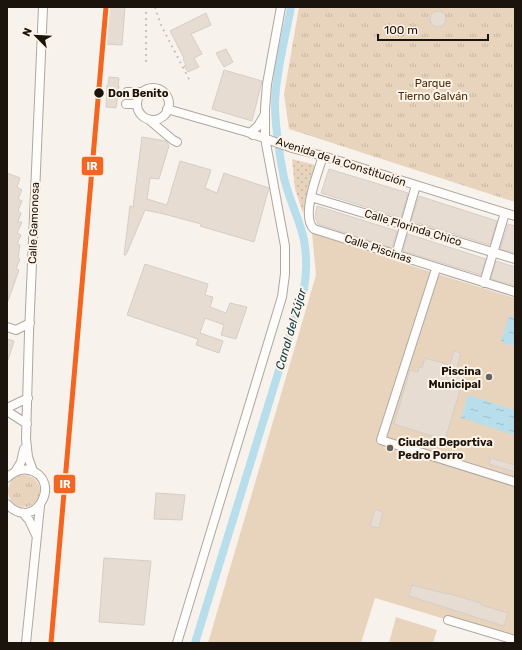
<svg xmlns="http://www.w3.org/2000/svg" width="522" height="650" font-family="Rubik,sans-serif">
<defs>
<pattern id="grass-tufts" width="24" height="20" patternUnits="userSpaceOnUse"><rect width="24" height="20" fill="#e8d4bd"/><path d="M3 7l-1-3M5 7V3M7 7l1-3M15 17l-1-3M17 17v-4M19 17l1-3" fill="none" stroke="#c6b5a1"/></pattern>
<pattern id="garden-dots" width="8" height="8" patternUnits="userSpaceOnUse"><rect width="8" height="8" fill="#e8d4bd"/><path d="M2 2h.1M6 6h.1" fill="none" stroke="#c6b5a1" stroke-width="1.8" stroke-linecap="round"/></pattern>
<pattern id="water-ripples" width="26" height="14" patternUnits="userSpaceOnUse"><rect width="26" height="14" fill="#b8deec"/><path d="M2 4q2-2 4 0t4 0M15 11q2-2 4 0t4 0" fill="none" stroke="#9ebec9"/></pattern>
</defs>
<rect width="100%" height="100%" fill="#f8f2ec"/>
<path fill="url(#grass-tufts)" d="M299,7H515V202L289,129L284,94Z
M8 491a16 16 0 1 1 32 0a16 16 0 1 1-32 0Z"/>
<path fill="url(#garden-dots)" d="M292,159L315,165L303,213L295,189Z"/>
<path fill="#e8d4bd" d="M312,233L418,268L515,298V640L375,598L361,643H208L316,275Z
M396,617L437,630L433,643H389Z"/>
<path fill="url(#water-ripples)" d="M509,316L515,318V342L514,346L501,342Z
M468,395L515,410V431L514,435L461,418Z"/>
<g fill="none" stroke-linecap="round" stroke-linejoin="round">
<path stroke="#b8deec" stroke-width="8" d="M195,643L304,289C307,272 307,257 304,240C299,217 287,196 283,173C279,151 275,126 275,103C276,71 285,39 291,7"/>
</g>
<path fill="#e6dcd1" stroke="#d5cec8" d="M111,7H125L122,45L105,44L108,8Z
M430 19a8 8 0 1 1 16 0a8 8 0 1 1-16 0Z
M206,13L211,25L191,34L202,54L194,58L199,67L188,72L184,66L186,65L183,59L184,58L170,31Z
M226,49L233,62L224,67L216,53Z
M224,70L262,81L252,121L212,109Z
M109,77L119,78L118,86H119L116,108L106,107L107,85H108Z
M142,137L166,141L169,146L159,179L150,178L147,199L167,205L180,161L211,170L205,188L217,193L224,173L269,188L254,242L200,226L201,224L164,214L145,210L126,255H124L130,206L133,207Z
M329,169L408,193L401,218L321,193Z
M7,173L20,178L17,187L22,190L18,199L22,201L18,211L21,213L18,222H22L17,233L21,235L17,244L20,245L18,258L20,259L16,269L19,270L8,301Z
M419,196L497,221L490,245L411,221Z
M317,206L397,231L392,248L318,224L315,216Z
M508,224L515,226V253L500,249Z
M408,234L486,259L481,275L403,251Z
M496,261L515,267V286L491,279Z
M145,264L208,284L205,295L213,297L210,307L226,313L230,303L247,307L236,339L221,335L224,325L205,318L200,333L223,341L219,353L196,345L198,339L127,315Z
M7,339L14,341L8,360L7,359Z
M454,351L461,353L457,367L466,370L445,440L394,424L410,370L418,372L419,367L422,368L425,358L450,365Z
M491,458L515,465V472L489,464Z
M156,493L185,495L182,520L154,519Z
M375,509L383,512L379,528L370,526Z
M104,558L151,561L144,625L99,622Z
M412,585L447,594V593L481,603V605L508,613L504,626L409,596Z"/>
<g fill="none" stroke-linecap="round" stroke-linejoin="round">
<g stroke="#ada7a0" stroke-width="10">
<path id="minor" d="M137 104a16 16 0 1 1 32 0a16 16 0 1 1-32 0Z
M127,92H142
M126,104H137
M167,109L247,132L292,148L323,156L515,216
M148,119L173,140L177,142
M253,135L250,133L258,126L265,114
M323,156C318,172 300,217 314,229L515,292
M311,197L515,259
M396,255L416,185
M435,272L381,440L515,482
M484,283L505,213
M7,327L16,330L30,323
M7,408L28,398
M7,411L27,424
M33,471L28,457L26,439L29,333L43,7
M15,472L21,462L24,449
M7,478C13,472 20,468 29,470C64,479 35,534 7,504
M23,513L29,520L36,535
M448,620L515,640
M26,643L40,506
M177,643L282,297L285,274V246L265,138V109L267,84L281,7"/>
</g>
<use href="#minor" stroke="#fefdfc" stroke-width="8"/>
<path stroke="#c6c4c2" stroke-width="2" stroke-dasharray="2 4" stroke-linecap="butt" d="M155,7L161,25L190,81
M146,62V7"/>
<g stroke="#fef3e6" stroke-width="8">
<path id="rail-1" d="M51,643L106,7"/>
</g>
<use href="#rail-1" stroke="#f26522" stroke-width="5"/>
</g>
<circle fill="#1b140d" stroke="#fef3e6" stroke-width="1.5" cx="99" cy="93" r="5.5"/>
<g fill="#68625b" stroke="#fef3e6" stroke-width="1.5">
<circle cx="489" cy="377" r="4"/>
<circle cx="390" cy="448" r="4"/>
</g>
<g text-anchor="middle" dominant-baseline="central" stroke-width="4" stroke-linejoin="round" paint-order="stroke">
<g font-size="11" fill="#483010" stroke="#fef3e6">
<text x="433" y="83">Parque<tspan x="433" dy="13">Tierno Galván</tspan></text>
</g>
<g font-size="11" font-weight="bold" fill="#1b140d" stroke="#fef3e6" text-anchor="start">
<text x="108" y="93">Don Benito</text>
</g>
<g font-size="11" fill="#1b140d" stroke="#fef3e6">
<text transform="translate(341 162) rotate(18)">Avenida de la Constitución</text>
<text transform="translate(34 223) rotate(-88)">Calle Gamonosa</text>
<text transform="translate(413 228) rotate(17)">Calle Florinda Chico</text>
<text transform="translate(378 249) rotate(18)">Calle Piscinas</text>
</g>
<g font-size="11" font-weight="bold" fill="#1b140d" stroke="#fef3e6" text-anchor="end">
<text x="481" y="371">Piscina<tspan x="481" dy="13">Municipal</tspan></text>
<text x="398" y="442" text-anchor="start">Ciudad Deportiva<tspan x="398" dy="13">Pedro Porro</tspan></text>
</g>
<g font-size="12" font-style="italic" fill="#063a4a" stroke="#fef3e6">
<text transform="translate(291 329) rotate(-74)">Canal del Zújar</text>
</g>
</g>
<g stroke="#fef3e6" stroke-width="1.5">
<rect x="81" y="156" width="23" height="20" rx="4" fill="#f26522"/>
<rect x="53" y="474" width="23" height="20" rx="4" fill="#f26522"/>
</g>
<g font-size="11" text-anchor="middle" font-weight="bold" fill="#fff">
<text x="92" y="170">IR</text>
<text x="65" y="488">IR</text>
</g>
<rect width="522" height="650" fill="none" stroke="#1b140d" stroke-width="16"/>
<g transform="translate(36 36) rotate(294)" stroke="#fef3e6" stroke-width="3" paint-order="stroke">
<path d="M0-3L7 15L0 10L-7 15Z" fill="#1b140d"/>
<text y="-6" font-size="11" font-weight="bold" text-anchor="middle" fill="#1b140d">N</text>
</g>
<path d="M378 34v6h110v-6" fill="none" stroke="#1b140d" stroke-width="2"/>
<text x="384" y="34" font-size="12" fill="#1b140d" stroke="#fef3e6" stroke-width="3" paint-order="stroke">100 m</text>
</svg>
